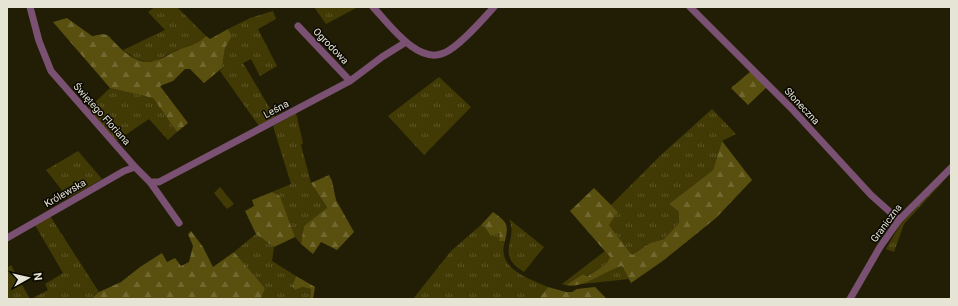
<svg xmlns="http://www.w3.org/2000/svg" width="958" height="306" font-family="Roboto,sans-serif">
<defs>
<pattern id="grass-tufts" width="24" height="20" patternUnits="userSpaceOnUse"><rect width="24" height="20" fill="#423a05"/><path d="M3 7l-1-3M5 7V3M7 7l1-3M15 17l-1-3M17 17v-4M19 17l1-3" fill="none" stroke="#5d5629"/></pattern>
<pattern id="forest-firs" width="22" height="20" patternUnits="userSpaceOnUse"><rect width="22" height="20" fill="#594f0f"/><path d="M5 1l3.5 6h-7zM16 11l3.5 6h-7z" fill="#716831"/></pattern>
</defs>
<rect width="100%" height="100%" fill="#221e05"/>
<path fill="url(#grass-tufts)" d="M155,7H177L206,36L199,44L177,50L155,61L147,62L136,59L123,50L165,30L148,12Z
M314,7H358L326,24Z
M273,11L276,19L258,29L277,66L260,76L251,59L243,63L275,117L259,126L220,71L222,68L225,48L232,36L228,29L250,18Z
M439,77L471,107L424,155L388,116Z
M110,88L153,98L177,132L168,140L149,119L115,142L88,109Z
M712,109L736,134L722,141L713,170L669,204L679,212V223L664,239L650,243L632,255L609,225L618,212L611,205L661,155Z
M296,113L303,143L301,145L311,183L327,209L304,226L301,244L295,237L280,196L272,192L291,184L273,126Z
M78,151L102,179L68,198L46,170Z
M951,173L904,224L894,252L886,249L901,223Z
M220,187L234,204L227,209L214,193Z
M50,216L99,292L91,299H31L48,290L45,284L63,273L35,225Z
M509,219L544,247L524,272C494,254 519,241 509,219Z
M482,224L491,236L501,232L499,241H505C496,269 528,278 548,287L539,299H413L451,251Z
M256,234L274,247L272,261L296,276L292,288L295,290L302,287L311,289L310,298L311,299H261L265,288L234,252Z
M605,251L610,257L606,264L587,277L583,274L566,285L562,284Z
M11,265L30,299H7V268Z
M622,266L629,279L582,284L613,268Z"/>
<path fill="url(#forest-firs)" d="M67,18L92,36C96,36 103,33 107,35C110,37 113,41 116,44C124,52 136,62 147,62C158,62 167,55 176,51C189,45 195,47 206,36L210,39L228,29L232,36L225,48L222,68L204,83L190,69H185L173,81L160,86L188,123L177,132L153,98L110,88L53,22Z
M751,71L767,87L748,105L731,88Z
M722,141L752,180L716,218L664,260L631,283L622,266C606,270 581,290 566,285L583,274L587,277L606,264L610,257L570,211L594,188L618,212L609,225L632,255L650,243L664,239L679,223V212L669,204L713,170Z
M329,175L332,181L336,200L354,232L337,250L321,242L313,254L301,244L304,226L327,208L311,183Z
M272,192L280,196L295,237L274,247L256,234L245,211L254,206L252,200Z
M493,212C507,222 509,224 505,241H499L500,233L491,236L482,224Z
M191,231L203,247L213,267L234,252L265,288L261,299H91L99,292L121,282L140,267L162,253L167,262L175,258L181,266L189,262L193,246L188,234Z
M296,276L315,287L313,299L310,298L311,289L302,287L295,290L292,287Z
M548,287L566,292H572L577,289L595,287L607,299H539Z"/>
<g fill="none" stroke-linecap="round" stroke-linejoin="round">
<path stroke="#7a5172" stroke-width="7" d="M30,7L39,41L51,71L135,167L150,182L179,223
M373,7C389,24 418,65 444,53C459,47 483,19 494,7
M690,7L791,108L871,195L899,220
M298,26L350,81
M150,182H159L350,81L382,57L406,42
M7,238L124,171L135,167
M850,299L880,247L899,220L951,168"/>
</g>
<g text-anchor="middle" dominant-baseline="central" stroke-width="3" stroke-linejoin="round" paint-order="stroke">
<g font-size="10" fill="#e6e4d5" stroke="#0a0802">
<text transform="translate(331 46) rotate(46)">Ogrodowa</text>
<text transform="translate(802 106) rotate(47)">Słoneczna</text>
<text transform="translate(276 109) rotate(-28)">Leśna</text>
<text transform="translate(102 114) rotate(48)">Świętego Floriana</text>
<text transform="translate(65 193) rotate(-30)">Królewska</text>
<text transform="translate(886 223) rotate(-53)">Graniczna</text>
</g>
</g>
<rect width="958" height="306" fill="none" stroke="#e6e4d5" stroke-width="16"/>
<g transform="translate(28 278) rotate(82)" stroke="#0a0802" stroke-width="3" paint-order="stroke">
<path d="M0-3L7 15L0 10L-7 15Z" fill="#e6e4d5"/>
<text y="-6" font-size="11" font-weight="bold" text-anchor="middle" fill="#e6e4d5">N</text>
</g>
</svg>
